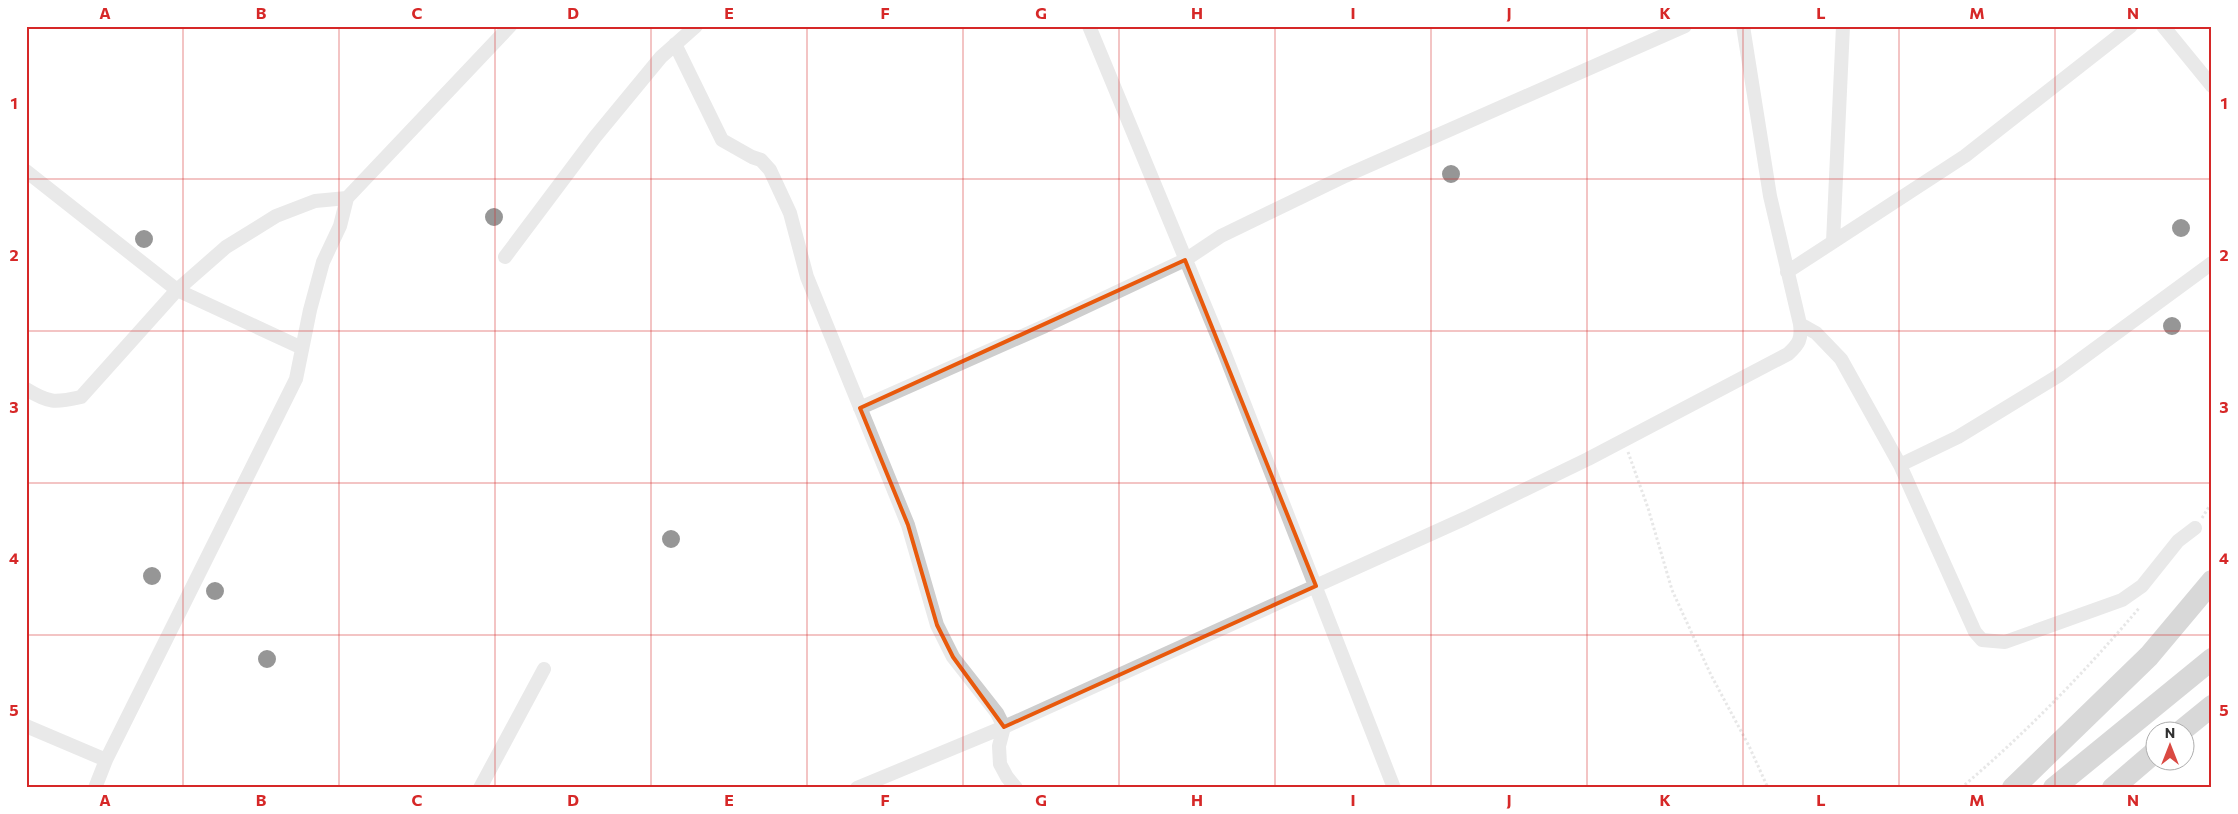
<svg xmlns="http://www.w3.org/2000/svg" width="2238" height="814" font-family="Commissioner,sans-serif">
<rect width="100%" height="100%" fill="#fff"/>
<path fill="#181818" d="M1442 174a9 9 0 1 1 18 0a9 9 0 1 1-18 0Z
M485 217a9 9 0 1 1 18 0a9 9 0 1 1-18 0Z
M2172 228a9 9 0 1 1 18 0a9 9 0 1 1-18 0Z
M135 239a9 9 0 1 1 18 0a9 9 0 1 1-18 0Z
M2163 326a9 9 0 1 1 18 0a9 9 0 1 1-18 0Z
M662 539a9 9 0 1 1 18 0a9 9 0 1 1-18 0Z
M143 576a9 9 0 1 1 18 0a9 9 0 1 1-18 0Z
M206 591a9 9 0 1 1 18 0a9 9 0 1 1-18 0Z
M258 659a9 9 0 1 1 18 0a9 9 0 1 1-18 0Z"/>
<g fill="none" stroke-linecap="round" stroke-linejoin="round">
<path stroke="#cbcbcb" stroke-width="3" stroke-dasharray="2.5 2.5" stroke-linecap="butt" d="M1628,452L1648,508L1672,590L1711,675L1749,746L1768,788
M2202,518L2212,502
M1961,788C2026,733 2085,672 2140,607"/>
<path stroke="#cecece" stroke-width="14" d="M1089,26L1224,352L1394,788
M2163,26L2212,86
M675,44L722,140L752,157L761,160L770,170L790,213L807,277L908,525L937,625L953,657L997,713L1004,727L999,746L1000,764L1007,777L1016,788
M26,171L177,290L302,348
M1833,242L1843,26
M505,257L595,137L661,57L696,26
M1787,272L1965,156L2131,26
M1800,324L1816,333L1841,359L1900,465L1975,632L1982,640L2005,642L2122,600L2142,586L2178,541L2195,528
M26,389C49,403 54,403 81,397L177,290L226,247L276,216L315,201L347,198
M860,408L1045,326L1185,260L1221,236L1345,176L1685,26
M1900,465L1958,437L2058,376L2212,263
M26,726L106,760
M95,788L106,760L296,379L310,310L323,262L340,226L347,198L510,26
M480,788L544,669
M857,788L1004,727L1466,518L1588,459L1788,354C1799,344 1802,339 1800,324L1770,196L1743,26"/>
<path stroke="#a9a9a9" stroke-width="22" d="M2180,732L2212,706
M2013,788L2149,656L2212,581
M2054,788L2212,659
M2113,788L2156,751"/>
</g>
<path d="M0 0H2238V814H0ZM1185,260L1316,586L1004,727L953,657L937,625L908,525L860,408Z" fill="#fff" fill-opacity=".55" fill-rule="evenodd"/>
<path fill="none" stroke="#e8590c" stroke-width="4" stroke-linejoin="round" d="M1185,260L1316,586L1004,727L953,657L937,625L908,525L860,408Z"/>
<path fill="none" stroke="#d62828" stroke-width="1" stroke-opacity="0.55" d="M183,26V788M339,26V788M495,26V788M651,26V788M807,26V788M963,26V788M1119,26V788M1275,26V788M1431,26V788M1587,26V788M1743,26V788M1899,26V788M2055,26V788M26,179H2212M26,331H2212M26,483H2212M26,635H2212"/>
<rect width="2238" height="814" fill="none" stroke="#ffffff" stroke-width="55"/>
<g transform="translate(2170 746)"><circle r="24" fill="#ffffff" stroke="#adadad"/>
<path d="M0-4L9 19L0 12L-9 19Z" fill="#da4942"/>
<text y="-8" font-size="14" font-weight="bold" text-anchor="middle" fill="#313131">N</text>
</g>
<rect x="28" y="28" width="2182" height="758" fill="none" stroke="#d62828" stroke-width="2"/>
<g font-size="16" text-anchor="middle" font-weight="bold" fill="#d62828">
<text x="105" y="19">A</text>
<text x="261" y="19">B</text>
<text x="417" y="19">C</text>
<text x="573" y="19">D</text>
<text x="729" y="19">E</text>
<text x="885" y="19">F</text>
<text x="1041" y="19">G</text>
<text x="1197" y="19">H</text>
<text x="1353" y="19">I</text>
<text x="1509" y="19">J</text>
<text x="1665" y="19">K</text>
<text x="1821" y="19">L</text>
<text x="1977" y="19">M</text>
<text x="2133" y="19">N</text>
<text x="14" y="109">1</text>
<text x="2224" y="109">1</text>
<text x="14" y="261">2</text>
<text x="2224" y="261">2</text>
<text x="14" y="413">3</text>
<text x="2224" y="413">3</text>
<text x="14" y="564">4</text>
<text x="2224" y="564">4</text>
<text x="14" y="716">5</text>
<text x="2224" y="716">5</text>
<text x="105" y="806">A</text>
<text x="261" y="806">B</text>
<text x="417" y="806">C</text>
<text x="573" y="806">D</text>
<text x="729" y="806">E</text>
<text x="885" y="806">F</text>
<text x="1041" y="806">G</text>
<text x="1197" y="806">H</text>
<text x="1353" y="806">I</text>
<text x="1509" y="806">J</text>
<text x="1665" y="806">K</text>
<text x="1821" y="806">L</text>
<text x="1977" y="806">M</text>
<text x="2133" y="806">N</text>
</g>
</svg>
